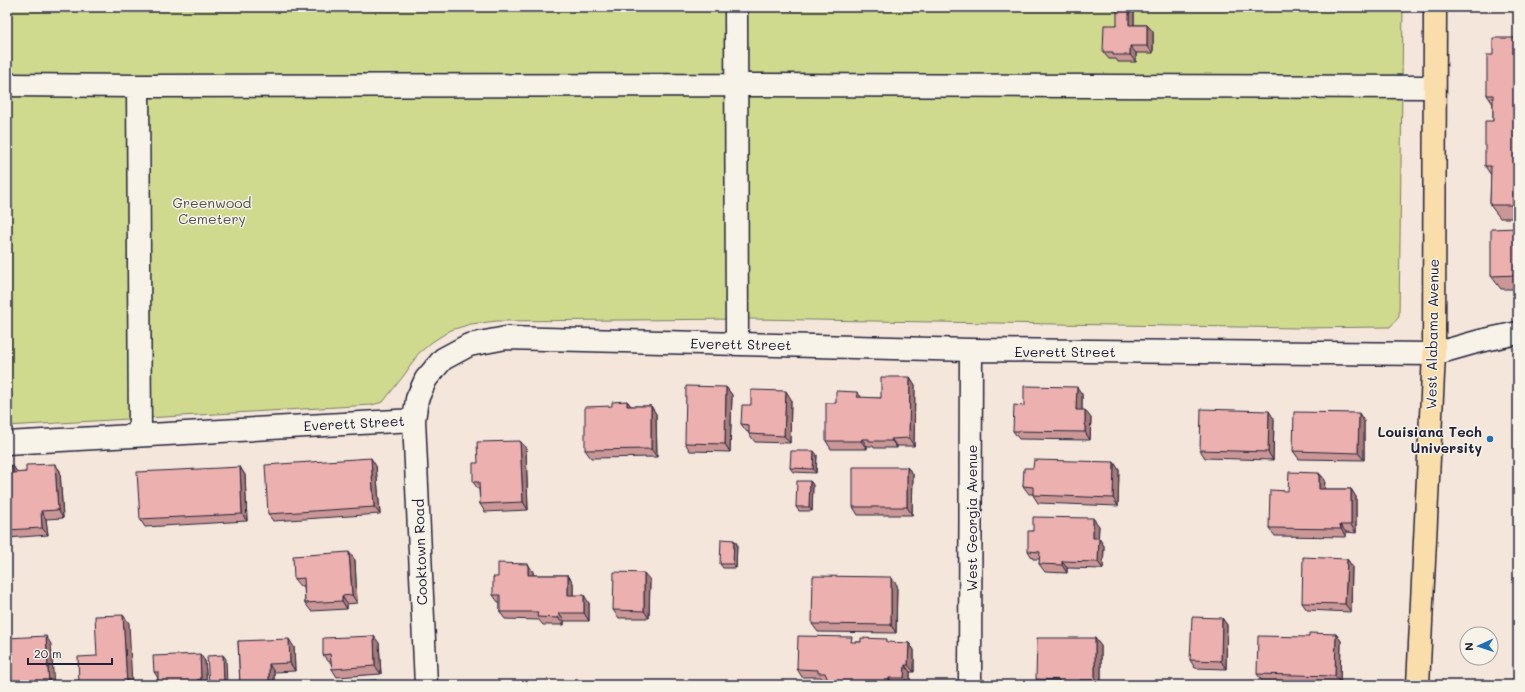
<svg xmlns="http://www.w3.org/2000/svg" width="1525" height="692" font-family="Mali,sans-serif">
<rect width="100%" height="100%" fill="#f5e6dc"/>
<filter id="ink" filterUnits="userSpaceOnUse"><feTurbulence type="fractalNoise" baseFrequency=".025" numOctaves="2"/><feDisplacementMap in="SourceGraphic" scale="8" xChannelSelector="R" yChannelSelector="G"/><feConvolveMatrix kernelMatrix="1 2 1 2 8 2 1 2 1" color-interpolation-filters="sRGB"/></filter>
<g filter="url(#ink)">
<path fill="#cfda8e" stroke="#787e64" d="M7,7H1403L1399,317L1390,327L1298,328L751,319L497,321L471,324L451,330L432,342L418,354L405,374L383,402L372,405L7,426Z"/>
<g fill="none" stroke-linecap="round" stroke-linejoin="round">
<g stroke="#22223b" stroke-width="25">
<path id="minor" d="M736,7L737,344
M7,85L138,86L735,85L1434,87
M138,86L140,435
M7,443L414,420
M426,685L414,420L417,399L426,379L443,359L469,345L506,338L971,350L1434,354L1480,341L1518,333
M970,685L971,350"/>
</g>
<g stroke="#22223b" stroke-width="25">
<path id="major" d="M1418,685L1434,354L1435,7"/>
</g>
<use href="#minor" stroke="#f7f3e8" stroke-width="22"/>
<use href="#major" stroke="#f9deab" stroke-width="22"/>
</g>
<path fill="#cb9796" stroke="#22223b" d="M1129,7H1131L1134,11V25H1147L1153,32V53H1136V62H1118L1116,59H1109L1103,52L1117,25Z
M1518,38V218H1500L1490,205L1491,175L1485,166L1493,121V104L1487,95L1493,55Z
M1518,224V289H1501L1491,276L1518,228Z
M910,377L915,385L914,446H897V448H874L873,446H867V449H831L826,441L836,403L861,398H881Z
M726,387L732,395L730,452L690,451L685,443Z
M1082,394V410L1091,418L1090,440L1019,439L1013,431L1024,406Z
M791,399L790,443L755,442L749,434V432H747L741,424L751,405Z
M627,401L631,406H651L656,414L657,457L591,458L585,450L612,406Z
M1274,419L1273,460L1205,458L1200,450Z
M1364,421V460L1299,459L1293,451Z
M526,448L528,510L485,512L480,504L479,489H478L473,482Z
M817,455L816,473L793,472L790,468Z
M55,464L60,471L63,518L46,519L48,535L7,538V466H13L17,473L26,472Z
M376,466L380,514L273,521L268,514Z
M240,467L245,475L247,521L145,527L140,519Z
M907,467L913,474L912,515H858L853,507Z
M1033,468L1119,470L1118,506L1038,503L1033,495V494H1029L1023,486Z
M1319,473L1325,480L1324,489H1351L1356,497V533L1346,532V537L1275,536L1269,528L1288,491Z
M810,481L813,485L812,511H799L796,507Z
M1099,526L1098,538L1104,546L1103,569L1067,568V573L1045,572L1039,564L1040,559H1033L1028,551Z
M734,540L737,544L736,568H723L720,564Z
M1347,559L1352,566L1351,612L1307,610L1302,603Z
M355,560L357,603L347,604V609L311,611L305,603L304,586H300L294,579Z
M528,564L533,572V575H568L573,583V595L589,603V621H564V625H543L539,620L505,619L500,612V602H498L493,595L498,577Z
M650,580L649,618H619L613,610Z
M897,585L896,633L818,632L812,624Z
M1222,618L1227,625L1226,669L1195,668L1190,660Z
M1336,634L1341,641L1340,683L1263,682L1257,674L1309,637Z
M238,641L294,647L295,671L274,672V685H240Z
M855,642L909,643L914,650V672H910V685H830L828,681H823L821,677H802L797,669Z
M379,643L381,674L337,677L332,669L331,662H329L323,655Z
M1101,646V685H1040L1036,679Z
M205,661L207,685H158V678L154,672Z"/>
<path fill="#a57b7a" stroke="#22223b" d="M1129,7H1131L1134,11V32L1129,25Z
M1147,25L1153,32V53L1147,46Z
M1130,46L1136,53V62L1130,55Z
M1514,183L1518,189V211L1513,205Z
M910,377L915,385L914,446L909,438Z
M726,387L732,395L730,452L725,444Z
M1077,387L1082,394V418L1076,410Z
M786,391L791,399L790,443L784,436Z
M857,392L863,399L857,397Z
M627,401L633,409L627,406Z
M651,406L656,414L657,457L651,449Z
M1085,410L1091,418L1090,440L1085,432Z
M1269,411L1274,419L1273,460L1268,452Z
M1359,413L1364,421V460L1358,453Z
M862,439L867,446V449L861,441Z
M891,439L897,446V448L892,441Z
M520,441L526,448L528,510L523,502Z
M814,451L817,455L816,473L813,469Z
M371,458L376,466L380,514L374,507Z
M1114,462L1119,470L1118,506L1113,498Z
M55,464L60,471L63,518L58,510Z
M13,466L18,473H13Z
M240,467L245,475L247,521L242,514Z
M907,467L913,474L912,515L907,507Z
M1319,473L1325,480L1324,496L1319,489Z
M810,481L813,485L812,511L809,507Z
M1351,489L1356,497V533L1351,525Z
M41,511L46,519L48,535L42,528Z
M1093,518L1099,526L1098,546L1093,538Z
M1340,525L1346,532V537L1341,529Z
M1099,538L1104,546L1103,569L1098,562Z
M734,540L737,544L736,568L733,564Z
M349,552L355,560L357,603L352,595Z
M1347,559L1352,566L1351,612L1345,604Z
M1062,561L1067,568V573L1062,565Z
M528,564L533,572L534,582L528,575Z
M644,573L650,580L649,618L644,611Z
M568,575L573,583V603L568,595Z
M891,577L897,585L896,633L891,625Z
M584,595L589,603V621L584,613Z
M342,596L347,604V609L342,601Z
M559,613L564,621V625L558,618Z
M123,615L129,623L132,685H127Z
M1222,618L1227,625L1226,669L1221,661Z
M1336,634L1341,641L1340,683L1335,676Z
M46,636L51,644L54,685H49Z
M374,636L379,643L381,674L375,666Z
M1095,638L1101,646V685H1099L1095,680Z
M289,639L294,647L295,671L290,663Z
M909,643L914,650V672L908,665Z
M200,654L205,661L207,685H205L201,679Z
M223,655L226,659L227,685H224Z
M269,664L274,672V685H269Z
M905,665L910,672V685L904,678Z
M889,678L894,685H889Z
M197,680L201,685H198Z
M376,680L379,685H376Z
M1080,680L1083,685H1081L1080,683Z"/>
<path fill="#ecb0ae" stroke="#22223b" d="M1117,7H1129V25H1147V46H1130V55H1113V52H1103L1104,25H1117Z
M1493,38H1518V183H1514L1513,205H1490L1491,166H1485V121H1493V95H1487V55H1493Z
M1518,224V275L1491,276V229L1518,228Z
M881,377H910L909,438L891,439L892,441H869V439H862L861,441H826V403H836V391L857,392V397L881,398Z
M686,386L726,387L725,444L685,443Z
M1024,386L1077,387L1076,410H1085V432L1013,431L1014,405L1024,406Z
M751,390L786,391L784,436L749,434V425L741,424L742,405H751Z
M627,401V406H651V449L585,450V407L612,406V402Z
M1201,409L1269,411L1268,452L1200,450Z
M1294,412L1359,413L1358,453L1293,451Z
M520,441L523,502L480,504L479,482H473V463H478L477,442Z
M791,451H814L813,469L790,468Z
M371,458L374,507L268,514L265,465Z
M1034,460L1114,462L1113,498L1033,495V487L1023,486L1024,468H1033Z
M55,464L58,510L41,511L42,528L7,530V466H13V473L26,472V465Z
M240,467L242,514L140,519L137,472Z
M853,467H907V507H853Z
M1289,472L1319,473V489H1351V525H1340L1341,529L1269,528L1270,490L1288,491Z
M797,481H810L809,507H796Z
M1033,517L1093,518V538H1099L1098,562L1062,561V565L1039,564L1040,552L1028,551V531H1033Z
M721,539L734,540L733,564H720Z
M349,552L352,595L342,596V601L305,603L304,578L294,579L293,556Z
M1303,557L1347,559L1345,604L1302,603Z
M498,563L528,564V575H568V595H584V613H559L558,618L537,617L538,612H500V595H493V577H498Z
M614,572L644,573V611L613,610Z
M813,576L891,577V625L812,624Z
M123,615L127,685H79L78,657L97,656L95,616Z
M1192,617L1222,618L1221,661L1190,660Z
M1309,633L1336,634L1335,676L1257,674L1258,636L1309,637Z
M46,636L49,685H7V638Z
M374,636L375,666L332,669L330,654L323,655V638Z
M798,636L852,637L851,642H861V638L887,639V642L909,643L908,665H905L904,678H889V685H830L825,673H818V670L797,669Z
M1037,638H1095V680H1080V683H1060L1059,680L1036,679Z
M289,639L290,663L269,664V685H240L238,641Z
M200,654L201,679L197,680L198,685H158V672H154L153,656Z
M223,655L224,685H209L207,656Z
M376,680V685H332V683Z"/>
</g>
<circle fill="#1f6fb2" stroke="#f7f3e8" stroke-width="1.5" cx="1490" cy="439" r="4"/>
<g text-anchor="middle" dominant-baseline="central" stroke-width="3" stroke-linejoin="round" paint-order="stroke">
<g font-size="14" fill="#4d5050" stroke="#f7f3e8">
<text x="212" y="202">Greenwood<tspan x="212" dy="16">Cemetery</tspan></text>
</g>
<g font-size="14" fill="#22223b" stroke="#f7f3e8">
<text transform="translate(1432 334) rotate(-89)">West Alabama Avenue</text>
<text transform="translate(741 344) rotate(1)">Everett Street</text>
<text x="1065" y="351">Everett Street</text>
<text transform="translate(354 423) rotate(-3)">Everett Street</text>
<text transform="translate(971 518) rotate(-90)">West Georgia Avenue</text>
<text transform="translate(420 552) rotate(-92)">Cooktown Road</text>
</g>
<g font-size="14" font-weight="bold" fill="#22223b" stroke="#f7f3e8" text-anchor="end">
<text x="1482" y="431">Louisiana Tech<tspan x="1482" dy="16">University</tspan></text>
</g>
</g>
<rect width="1525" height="692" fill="none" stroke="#f7f3e8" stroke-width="24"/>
<rect x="12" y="12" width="1501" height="668" fill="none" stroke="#22223b" stroke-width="1.5" filter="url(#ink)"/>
<g transform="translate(1479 646) rotate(267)"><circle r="19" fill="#f7f3e8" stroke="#a29fa3"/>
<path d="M0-3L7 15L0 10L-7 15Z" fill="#1f6fb2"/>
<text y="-6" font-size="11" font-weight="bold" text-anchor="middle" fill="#22223b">N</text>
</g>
<path d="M28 658v6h84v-6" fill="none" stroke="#22223b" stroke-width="2"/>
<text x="34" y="658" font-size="12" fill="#22223b" stroke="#f7f3e8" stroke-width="3" paint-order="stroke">20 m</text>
</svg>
